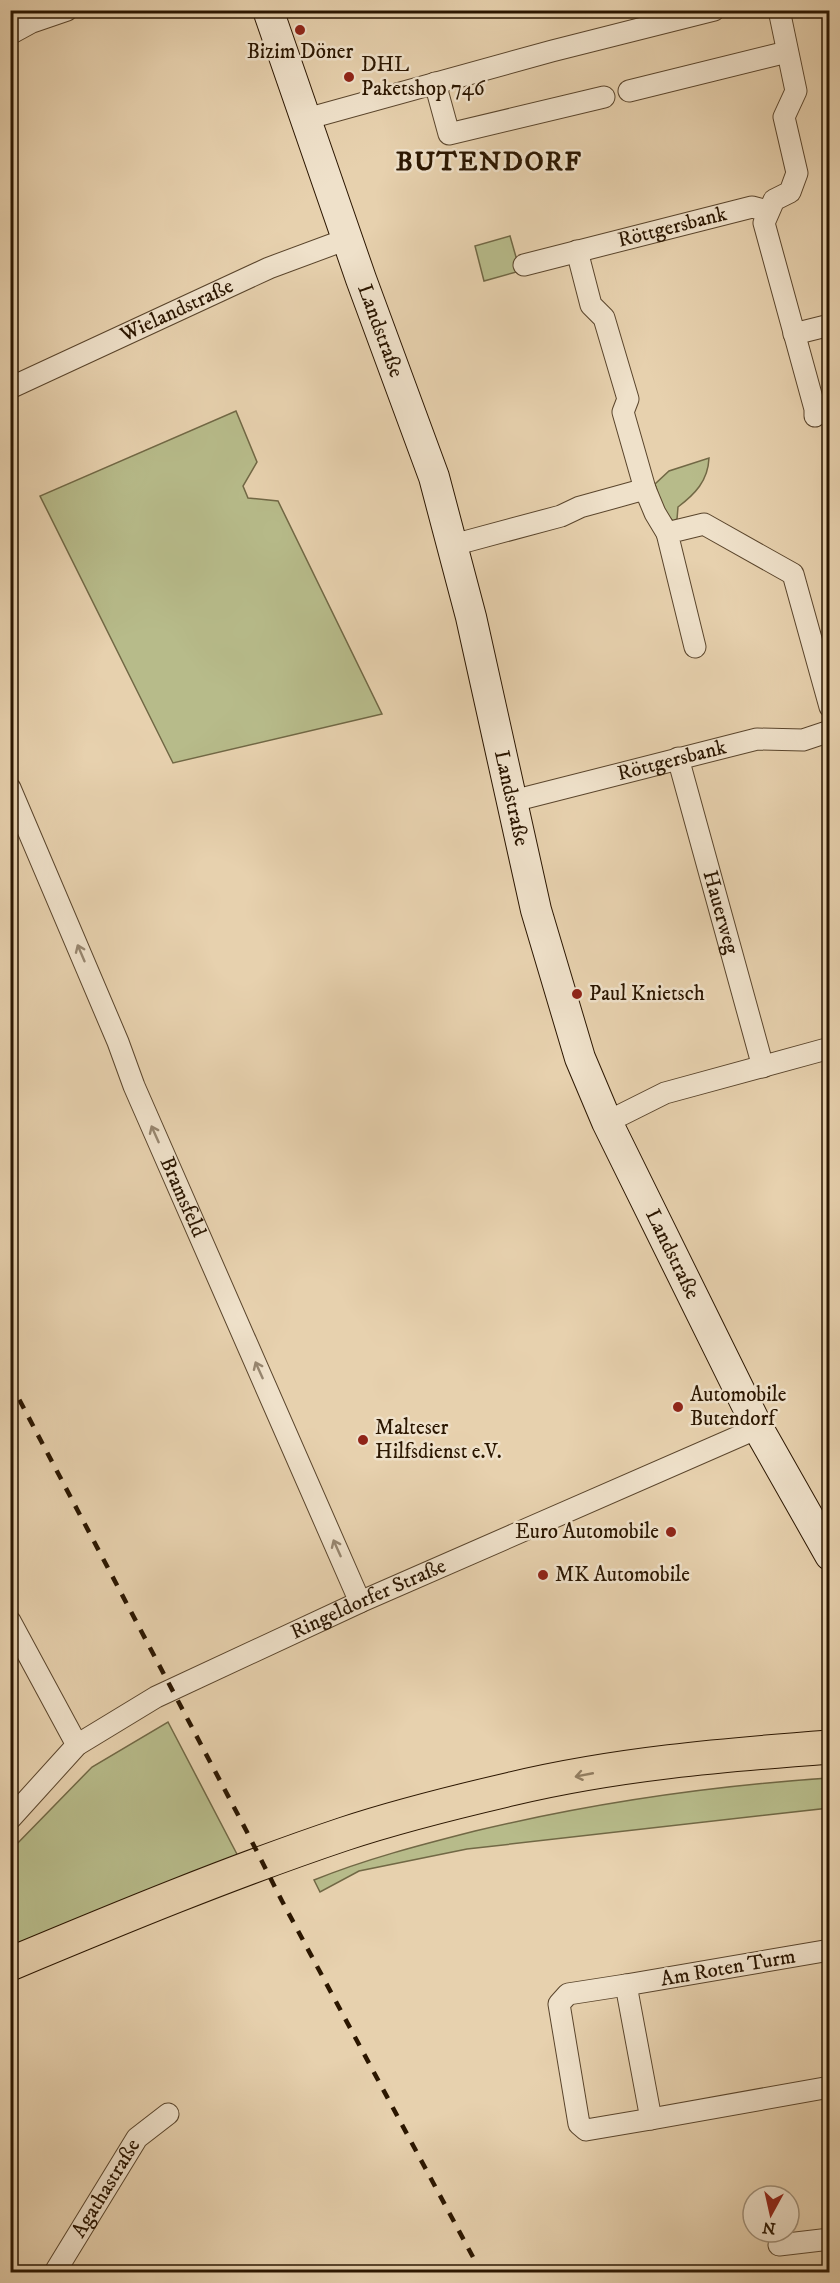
<svg xmlns="http://www.w3.org/2000/svg" width="840" height="2283" font-family="'IM FELL DW Pica',serif">
<rect width="100%" height="100%" fill="#e7d1ae"/>
<filter id="stains"><feTurbulence type="fractalNoise" baseFrequency=".00333" numOctaves="4"/><feColorMatrix values="0 0 0 0 .2 0 0 0 0 .09 0 0 0 0 .02 0 0 0 .5 -.17"/></filter>
<radialGradient id="worn" r=".72"><stop offset=".6" stop-color="#630" stop-opacity="0"/><stop offset="1" stop-color="#630" stop-opacity=".3"/></radialGradient>
<path fill="#b7bb8a" stroke="#716845" stroke-width="1.5" d="M510,236L520,271L484,281L475,246Z
M236,411L257,462L243,486L248,498L278,501L382,714L173,763L40,496Z
M709,458C708,481 695,494 678,507L677,519L673,521L663,510L655,484L669,471Z
M168,1722L239,1858L11,1946V1850L92,1767Z
M829,1778V1808L467,1849L359,1871L320,1892L314,1880C366,1859 420,1845 475,1831C592,1803 709,1786 829,1778Z"/>
<g fill="none" stroke-linecap="round" stroke-linejoin="round">
<g stroke="#5a452c" stroke-width="23">
<g id="street">
<path d="M779,10L796,91L784,117L797,173L790,192L774,200L764,223L815,409V416"/>
<path d="M10,34L32,22L67,10"/>
<path d="M435,83L449,134L604,97"/>
<path d="M629,91L787,52"/>
<path d="M306,119L552,51L714,10"/>
<path d="M577,251L591,305L604,318L628,399L623,412L645,489"/>
<path id="s1" d="M524,265L752,207L768,211"/>
<path d="M794,334L830,325"/>
<path id="s2" d="M10,388L269,268L347,239"/>
<path d="M453,545L561,516L580,507L645,489L655,513L667,533"/>
<path d="M695,647L667,533L704,524L793,574L830,707"/>
<path id="s3" d="M678,758L763,1067"/>
<path id="s4" d="M10,788L118,1042L134,1086L360,1602"/>
<path id="s5" d="M513,801L757,739L803,740L830,731"/>
<path d="M607,1122L665,1093L830,1048"/>
<path d="M10,1621L77,1745"/>
<path id="s6" d="M10,1819L77,1745L156,1697L360,1602L758,1428"/>
<path d="M830,1950L626,1985L651,2119L830,2087"/>
<path d="M626,1985L568,1994L559,2004L579,2124L586,2130L651,2119"/>
<path d="M779,2245L830,2239"/>
<path id="s7" d="M55,2272L137,2138L168,2114"/>
</g>
</g>
<g stroke="#2b1600" stroke-width="32">
<g id="secondary">
<path id="s8" d="M268,10L361,279L434,477L471,617L536,910L580,1058L607,1122L758,1428L830,1555"/>
</g>
</g>
<g stroke="#2b1600" stroke-width="35">
<path id="highway" d="M10,1964C120,1918 231,1872 344,1834C398,1816 455,1802 511,1789C615,1764 723,1755 830,1747"/>
</g>
<use href="#street" stroke="#efe1ca" stroke-width="21"/>
<use href="#secondary" stroke="#efe1ca" stroke-width="30"/>
<use href="#highway" stroke="#e7d1ae" stroke-width="33"/>
<path stroke="#2b1600" stroke-width="4.5" stroke-dasharray="10 10" stroke-linecap="butt" d="M10,1382L246,1830L282,1901L481,2272"/>
</g>
<defs><path id="oneway-shaft" d="M-6 0H5M1.5-3L5.5 0L1.5 3" fill="none" stroke-width="1.6" stroke-linecap="round" stroke-linejoin="round" transform="scale(1.5)"/></defs>
<g stroke="#97866f">
<use href="#oneway-shaft" transform="translate(81 953) rotate(-113)"/>
<use href="#oneway-shaft" transform="translate(155 1134) rotate(-114)"/>
<use href="#oneway-shaft" transform="translate(259 1370) rotate(-114)"/>
<use href="#oneway-shaft" transform="translate(337 1548) rotate(-114)"/>
</g>
<use stroke="#927d60" href="#oneway-shaft" transform="translate(584 1775) rotate(169)"/>
<g fill="#8f2418" stroke="#efe1ca" stroke-width="2">
<circle cx="300" cy="30" r="6"/>
<circle cx="349" cy="77" r="6"/>
<circle cx="577" cy="994" r="6"/>
<circle cx="678" cy="1407" r="6"/>
<circle cx="363" cy="1440" r="6"/>
<circle cx="671" cy="1532" r="6"/>
<circle cx="543" cy="1575" r="6"/>
</g>
<g text-anchor="middle" dominant-baseline="central" stroke-width="5" stroke-linejoin="round" paint-order="stroke">
<g font-size="21" fill="#2b1600" stroke="#efe1ca" text-anchor="start">
<text x="300" y="52" text-anchor="middle">Bizim Döner</text>
<text x="361" y="65">DHL<tspan x="361" dy="24">Paketshop 746</tspan></text>
<text x="589" y="994">Paul Knietsch</text>
<text x="690" y="1395">Automobile<tspan x="690" dy="24">Butendorf</tspan></text>
<text x="375" y="1428">Malteser<tspan x="375" dy="24">Hilfsdienst e.V.</tspan></text>
<text x="659" y="1532" text-anchor="end">Euro Automobile</text>
<text x="555" y="1575">MK Automobile</text>
</g>
<g font-size="21" fill="#2b1600" stroke="#efe1ca">
<text stroke="none"><textPath href="#s1" startOffset="153">Röttgersbank</textPath></text>
<text stroke="none"><textPath href="#s2" startOffset="184">Wielandstraße</textPath></text>
<text stroke="none"><textPath href="#s8" startOffset="340">Landstraße</textPath></text>
<text stroke="none"><textPath href="#s5" startOffset="164">Röttgersbank</textPath></text>
<text stroke="none"><textPath href="#s8" startOffset="826">Landstraße</textPath></text>
<text stroke="none"><textPath href="#s3" startOffset="160">Hauerweg</textPath></text>
<text stroke="none"><textPath href="#s4" startOffset="444">Bramsfeld</textPath></text>
<text stroke="none"><textPath href="#s8" startOffset="1312">Landstraße</textPath></text>
<text stroke="none"><textPath href="#s6" startOffset="426">Ringeldorfer Straße</textPath></text>
<text transform="translate(728 1968) rotate(-10)">Am Roten Turm</text>
<text stroke="none"><textPath href="#s7" startOffset="98">Agathastraße</textPath></text>
</g>
<g font-size="27" font-weight="bold" letter-spacing="1.5" fill="#2b1600" stroke="#efe1ca">
<text x="489" y="162">BUTENDORF</text>
</g>
</g>
<rect width="840" height="2283" fill="none" stroke="#e7d1ae" stroke-width="36"/>
<rect x="12" y="12" width="816" height="2259" fill="none" stroke="#2b1600" stroke-width="3"/>
<rect x="18" y="18" width="804" height="2247" fill="none" stroke="#2b1600" stroke-width="1.5"/>
<g transform="translate(771 2214) rotate(188)"><circle r="28" fill="#efe1ca" stroke="#a19079" stroke-width="1.5"/>
<path d="M0-4.5L10 22L0 15L-10 22Z" fill="#8f2418"/>
<text y="-9" font-size="16" font-weight="bold" text-anchor="middle" fill="#2b1600">N</text>
</g>
<rect width="100%" height="100%" filter="url(#stains)"/>
<rect width="100%" height="100%" fill="url(#worn)"/>
</svg>
